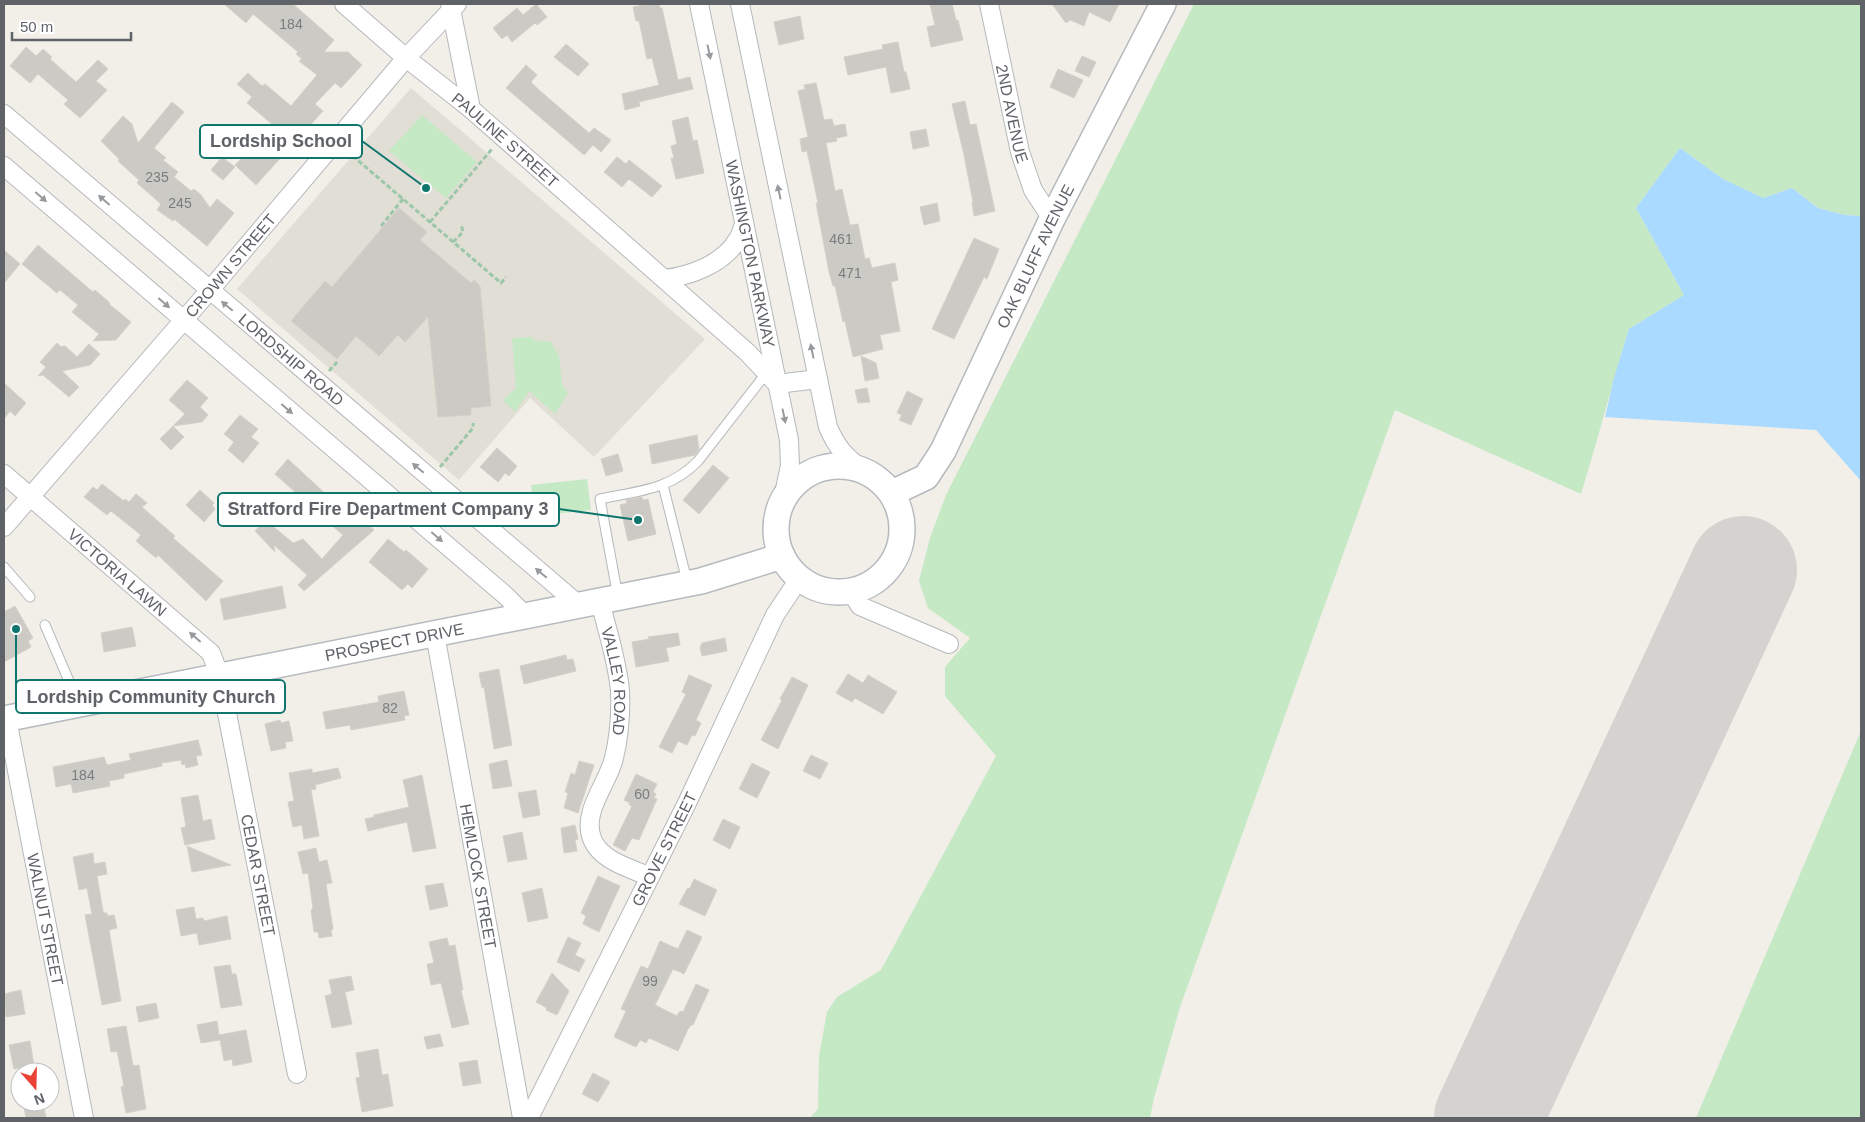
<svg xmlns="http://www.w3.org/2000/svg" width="1865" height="1122" font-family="Arial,sans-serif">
<rect width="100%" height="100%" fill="#f1efe8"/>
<path fill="#e1ded6" d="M411,88L705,339L594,457L530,398L459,480L237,289Z"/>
<path fill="#c5e8c5" d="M1194,4H1861V216L1845,215L1818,208L1792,188L1763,198L1723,179L1680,148L1636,208L1684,295L1629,329C1612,384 1598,439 1581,494L1395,410L1180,1007L1154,1098L1150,1118H810L818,1109L819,1056L827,1012L837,997L881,970L996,756L945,696V667L970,638L928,608L919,581L930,538L946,495Z
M422,115L477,162L446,198L389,151Z
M531,337L534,340L551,342L559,356L562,384L568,393L555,414L529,391L515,412L503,400L516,388L512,338Z
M587,479L591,510L535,516L531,485Z
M1861,731V1118H1696Z"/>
<path fill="#aadaff" d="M1680,148L1723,179L1763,198L1792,188L1818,208L1845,215L1861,216V481L1816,430L1605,417L1614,378L1629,329L1684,295L1636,208Z"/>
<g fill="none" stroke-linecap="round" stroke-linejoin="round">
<path stroke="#d4d3d0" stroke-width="108" d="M1488,1118L1743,570"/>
</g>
<path fill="#cccac5" stroke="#d6d1c6" d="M224,4H293L334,40L324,52H348L362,65L341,88L335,83L315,104L323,111L256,185L235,165L273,125L247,103L252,97L237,84L248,73L262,86L265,84L291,106L317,75L299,61L302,59L296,54L298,52L253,14L246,23Z
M536,4L547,17L537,25L535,23L512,42L507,35L502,39L493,28L517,8L523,15Z
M650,4H659L660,8H662L678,80L690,77L693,89L639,102L640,106L625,110L622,94L659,85L652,58L647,59L639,21H636L633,7Z
M930,4H952L956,20H958L963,40L931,47L927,27L935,25Z
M1052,4H1119L1110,22L1089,12L1084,26L1070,20L1066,23Z
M800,16L804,39L779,45L774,22Z
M898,42L904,72H906L910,89L891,93L886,67L848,75L844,57L883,49L882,45Z
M566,44L589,64L578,76L554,57Z
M26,47L36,56L43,49L52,57L50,59L76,82L98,60L108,69L96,81L107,90L80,118L64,104L68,100L38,74L30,83L10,66Z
M1082,56L1096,62L1089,77L1075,71Z
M526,65L537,75L531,82L539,90L589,133L594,128L611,140L601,152L593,145L584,155L506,88Z
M1058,69L1083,80L1074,98L1050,87Z
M816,83L824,120L832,119L834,126L845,124L847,136L836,138L837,141L826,143L835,191L842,189L850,225L858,224L865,259L869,258L872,268L895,263L898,280L891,282L900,331L880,335L883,349L853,357L845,321L843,322L835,286H833L829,272L816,203H818L807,151L802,152L800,139L808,137L798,91L805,89L804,85Z
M965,101L970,125L976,124L995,211L974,216L972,202H973L964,155L952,104Z
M172,102L184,112L154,148L166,158L163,160L178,172L174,177L191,191L194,189L201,195L210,208L217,199L234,213L207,246L174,219L173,221L157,210L161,204L137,183L139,180L118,161L119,159L101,141L123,116L132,124L138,143Z
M688,117L693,141L697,140L704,173L676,179L671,158H674L671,146L677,144L672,121Z
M926,129L929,146L913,149L910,132Z
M222,157L235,167L223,180L211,170Z
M617,157L626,164L629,160L662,186L652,197L629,179L622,187L604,172Z
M937,203L940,221L924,225L920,207Z
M399,208L427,232L420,240L471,283L474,280L480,286L491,406L471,408V415L438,417L428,317L405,342L398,335L379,356L356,336L337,359L291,321L325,281L332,287Z
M974,238L999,249L987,279L984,277L954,339L932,329Z
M38,245L93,292L95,290L110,303L109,304L131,322L116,340L93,341L99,334L72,312L78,305L60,290L57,293L22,264Z
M4,250L20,264L4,283Z
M57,343L61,347L65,346L77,357L89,344L100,354L90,365L62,371L79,387L69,397L43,375L38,376L46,367L40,362Z
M861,356L876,363L879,378L865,381Z
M187,380L208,398L200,407L208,415L202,422L173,426L184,437L171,450L160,439L185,414L169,400Z
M4,383L26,403L15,416L10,411L4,419Z
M867,388L870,402L858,403L855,390Z
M907,391L923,399L911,425L899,420L902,415L897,413Z
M240,415L258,429L251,437L259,443L243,463L228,450L234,442L224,434Z
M697,435L699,449L695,455L652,464L649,445Z
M497,448L517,466L509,476L505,473L498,482L480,467Z
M618,454L623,471L606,476L601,459Z
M288,459L344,511L347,508L354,515L355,514L374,530L304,591L298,585L310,572L307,575L274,545L275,552L255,531L268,517L269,523L293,543L303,539L322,559L343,535L324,519L320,523L301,506L305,501L275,474Z
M713,465L729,478L699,514L683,500Z
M102,484L124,501L125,499L129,502L136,494L147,503L142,507L175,536L173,538L223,581L206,601L158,555L156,558L136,541L141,535L111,511L107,515L84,497L93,487L97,490Z
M200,490L214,503L212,505L215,509L204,522L186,505Z
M642,497L643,500L648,499L656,534L628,541L620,505L627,503L626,500Z
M388,539L404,552L406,550L428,569L412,588L408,584L402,590L369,562Z
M282,586L286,608L224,620L220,599Z
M15,606L33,638L28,641L31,647L4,662V612Z
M132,627L136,646L104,652L101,633Z
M678,633L680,645L666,648L669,661L636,667L632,642L649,639L648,637Z
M725,638L727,651L702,656L700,648L702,643Z
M566,655L567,660L573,659L576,671L524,684L520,666Z
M499,669L512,745L494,749L484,687L482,688L479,673Z
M848,674L863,683L868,675L897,692L883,714L855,698L852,702L836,693Z
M689,675L712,685L696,720L701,723L695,736L692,735L687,745L678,741L672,753L659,747L686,694L682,692Z
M792,677L808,685L778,749L761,740L782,700L780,699Z
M404,691L409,715L404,716L405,720L351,730L350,725L326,729L323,712L379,702L378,696Z
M280,720L281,723L289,721L293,741L285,742L286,748L271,751L265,724Z
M198,740L202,755L196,756L198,765L186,768L185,764L182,765L181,760L162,763V766L124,774V778L109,781L110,786L73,793L71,784L56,787L53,767L104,757L107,765L131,760L129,754Z
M811,755L828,763L820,779L803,771Z
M507,760L512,786L493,789L489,764Z
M579,761L594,765L578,813L564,808L568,793L565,792L571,773L575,775Z
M752,763L770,772L757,798L739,789Z
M338,768L341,778L315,785L316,789L311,790L319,836L304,839L302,825L293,827L291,819L288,802L294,801L289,773L312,769V773Z
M636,774L657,784L653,792L656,794L654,798L657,799L639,840L632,838L625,851L613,845L632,806L629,805L630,803L624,800Z
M422,775L436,848L413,852L407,822L368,831L365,819L374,817V815L409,807L403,780Z
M536,790L540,815L523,818L518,793Z
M198,795L203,821L211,819L215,839L185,845L181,828L186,827L181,798Z
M723,819L740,827L730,849L713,840Z
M575,825L578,839L575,840L577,851L564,853L561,828Z
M522,832L527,859L508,862L503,836Z
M187,846L231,865L192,872Z
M316,848L319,862L327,860L332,883L326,884L333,929L331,931L332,936L319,938L318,932H314L311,910L313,908L308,873L303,874L298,852Z
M93,853L94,864L105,862L107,874L97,876L103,911L104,913H107V916L114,915L117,928L109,930L121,1001L102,1005L85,915L92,914L87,888L79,890L73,857Z
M598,876L620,886L599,932L583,924L586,916L581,913Z
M694,879L717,890L705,916L679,904L687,889L690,888Z
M443,883L448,906L430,910L425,886Z
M542,888L548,918L528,922L522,893Z
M194,907L196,919L203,918L204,921L227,916L231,939L199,945L197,933L181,936L176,910Z
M687,930L702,937L684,974L673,969L655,1005L677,1016L680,1011L683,1012L696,984L709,990L693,1025H691L688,1029L678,1051L649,1038L646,1043L640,1040L636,1047L614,1037L626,1011L621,1009L641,966L648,969L660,941L678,949Z
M568,937L581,943L575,955L585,960L579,972L557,962Z
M447,938L449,946L455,945L463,990H461L469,1024L452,1028L441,983L431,985L427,964L434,963L429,942Z
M230,965L232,974H236L242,1005L221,1008L214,967Z
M552,973L569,991L557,1015L546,1010L547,1008L536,1002Z
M351,976L354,990L345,992L352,1024L332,1028L325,996L332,994L329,980Z
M21,990L25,1014L6,1017L4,994Z
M156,1003L159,1018L139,1022L136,1007Z
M217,1021L219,1035L246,1030L252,1062L233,1066L232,1059L224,1061L220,1040L201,1043L197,1025Z
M126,1026L133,1066L139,1065L146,1109L126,1113L121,1087L124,1086L117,1051L111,1052L107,1029Z
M440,1034L443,1046L427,1049L424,1037Z
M30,1041L34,1066L14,1069L9,1045Z
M378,1049L382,1075L388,1074L393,1106L362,1112L356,1078L360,1077L356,1053Z
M477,1060L481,1083L463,1086L459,1063Z
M593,1073L610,1082L598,1102L582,1094Z
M23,1102H43L46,1118H26Z"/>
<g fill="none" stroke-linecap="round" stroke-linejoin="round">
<g stroke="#b5b8bc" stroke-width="11">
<path id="lane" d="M663,485L687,581
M4,567L30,597
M618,597L600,499C638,491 670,490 698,461L768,371
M45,625L78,702"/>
</g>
<g stroke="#b5b8bc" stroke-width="20">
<g id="street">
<path id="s1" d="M344,4L406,58L471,109L748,353L777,384L818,379"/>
<path d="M450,4L471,109"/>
<path id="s2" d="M699,4L789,440L790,465L782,504"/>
<path d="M740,4L828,427C837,448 846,458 865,471"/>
<path id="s3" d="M989,4L1020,152L1033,190L1052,219"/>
<path id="s4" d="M4,114L579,605"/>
<path d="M4,166L506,596L525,615"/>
<path d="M664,279C690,276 724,264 738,239C741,235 742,229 744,224"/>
<path id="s5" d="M4,474L211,653L220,677L297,1074"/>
<path id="s6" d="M4,527L209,291L406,58L457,4"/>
<path d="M851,592L860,606L949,644"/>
<path id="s7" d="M600,601C607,630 617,660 620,690C621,712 619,737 614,758C608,784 580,813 593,841C603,862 631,868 650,877"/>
<path id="s8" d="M435,634L522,1118"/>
<path id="s9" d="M7,719L84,1118"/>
<path id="s10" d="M529,1118L687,803L775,615L799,579"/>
</g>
</g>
<g stroke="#b6babf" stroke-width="28">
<g id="secondary">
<circle cx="839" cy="529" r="63"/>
<path id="s11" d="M892,493L926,477L943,451L1052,219L1163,4"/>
<path id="s12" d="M4,719L701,581L782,556"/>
</g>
</g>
<path stroke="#9cc7a9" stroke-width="3" stroke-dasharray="5 2.5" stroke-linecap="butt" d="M347,151L501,283L506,277
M430,222L492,149
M381,226L403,199
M453,242L463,232L461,224
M329,371L337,362
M440,467L473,428V423"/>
<use href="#lane" stroke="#fff" stroke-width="9"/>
<use href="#street" stroke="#fff" stroke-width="18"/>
<use href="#secondary" stroke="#fff" stroke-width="25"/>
</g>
<defs><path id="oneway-solid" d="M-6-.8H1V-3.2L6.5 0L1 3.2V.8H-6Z" transform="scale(1.25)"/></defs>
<g fill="#979a9d">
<use href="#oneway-solid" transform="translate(709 52) rotate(78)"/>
<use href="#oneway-solid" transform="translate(779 192) rotate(-102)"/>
<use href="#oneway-solid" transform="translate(41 197) rotate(41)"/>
<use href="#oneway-solid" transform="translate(104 200) rotate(-139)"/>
<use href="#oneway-solid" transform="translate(164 303) rotate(41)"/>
<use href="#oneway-solid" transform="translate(227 306) rotate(-140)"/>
<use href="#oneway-solid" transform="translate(812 351) rotate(-102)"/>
<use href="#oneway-solid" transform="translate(287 409) rotate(41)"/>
<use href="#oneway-solid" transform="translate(784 416) rotate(78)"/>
<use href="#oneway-solid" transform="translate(418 468) rotate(-140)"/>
<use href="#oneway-solid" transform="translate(437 537) rotate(41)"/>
<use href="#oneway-solid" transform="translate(541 573) rotate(-140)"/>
<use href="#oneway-solid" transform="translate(195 637) rotate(-139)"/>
</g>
<g text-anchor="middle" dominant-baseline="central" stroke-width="4" stroke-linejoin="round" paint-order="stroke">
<g font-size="14" fill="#7a7d7f">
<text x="291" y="24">184</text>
<text x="157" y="177">235</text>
<text x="180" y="203">245</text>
<text x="841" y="239">461</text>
<text x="850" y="273">471</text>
<text x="390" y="708">82</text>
<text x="83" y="775">184</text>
<text x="642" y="794">60</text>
<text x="650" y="981">99</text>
</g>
<g font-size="16" fill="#5f6368" stroke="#fff">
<text stroke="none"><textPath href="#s3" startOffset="112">2ND AVENUE</textPath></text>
<text stroke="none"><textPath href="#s1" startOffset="211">PAULINE STREET</textPath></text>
<text stroke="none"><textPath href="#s2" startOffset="255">WASHINGTON PARKWAY</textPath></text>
<text stroke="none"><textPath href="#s11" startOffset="284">OAK BLUFF AVENUE</textPath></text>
<text stroke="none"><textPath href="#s6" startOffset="346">CROWN STREET</textPath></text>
<text stroke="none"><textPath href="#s4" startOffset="378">LORDSHIP ROAD</textPath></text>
<text stroke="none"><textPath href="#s5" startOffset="150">VICTORIA LAWN</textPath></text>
<text stroke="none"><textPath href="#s12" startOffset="398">PROSPECT DRIVE</textPath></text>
<text stroke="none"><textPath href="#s7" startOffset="82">VALLEY ROAD</textPath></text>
<text stroke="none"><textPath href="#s10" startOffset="301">GROVE STREET</textPath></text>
<text stroke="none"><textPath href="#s5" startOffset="501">CEDAR STREET</textPath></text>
<text stroke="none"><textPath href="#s8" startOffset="246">HEMLOCK STREET</textPath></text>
<text stroke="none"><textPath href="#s9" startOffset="204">WALNUT STREET</textPath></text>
</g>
</g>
<path fill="none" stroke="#0f766e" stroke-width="2" d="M426 188L362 141M638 520L559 509M16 629L16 697"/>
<g fill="#0f766e" stroke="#fff" stroke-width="2">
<circle cx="426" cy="188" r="5"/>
<circle cx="638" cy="520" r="5"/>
<circle cx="16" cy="629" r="5"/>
</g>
<g fill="#fff" stroke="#0f766e" stroke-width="2">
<rect x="200" y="125" width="162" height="33" rx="5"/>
<rect x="218" y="493" width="341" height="33" rx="5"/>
<rect x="16" y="680" width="269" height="33" rx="5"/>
</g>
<g font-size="18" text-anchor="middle" font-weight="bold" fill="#5f6368">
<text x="281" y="147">Lordship School</text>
<text x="388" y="515">Stratford Fire Department Company 3</text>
<text x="151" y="703">Lordship Community Church</text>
</g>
<rect width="1865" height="1122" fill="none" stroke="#5f6368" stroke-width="10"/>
<g transform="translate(35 1087) rotate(160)"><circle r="24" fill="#ffffff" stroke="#bfc1c3"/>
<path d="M0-4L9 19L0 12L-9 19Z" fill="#ea4335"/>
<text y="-8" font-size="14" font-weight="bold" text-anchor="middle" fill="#5f6368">N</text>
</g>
<path d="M12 32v8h119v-8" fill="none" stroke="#5f6368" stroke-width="2.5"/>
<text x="20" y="32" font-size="15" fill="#5f6368" stroke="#ffffff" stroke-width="4" paint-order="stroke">50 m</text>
</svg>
